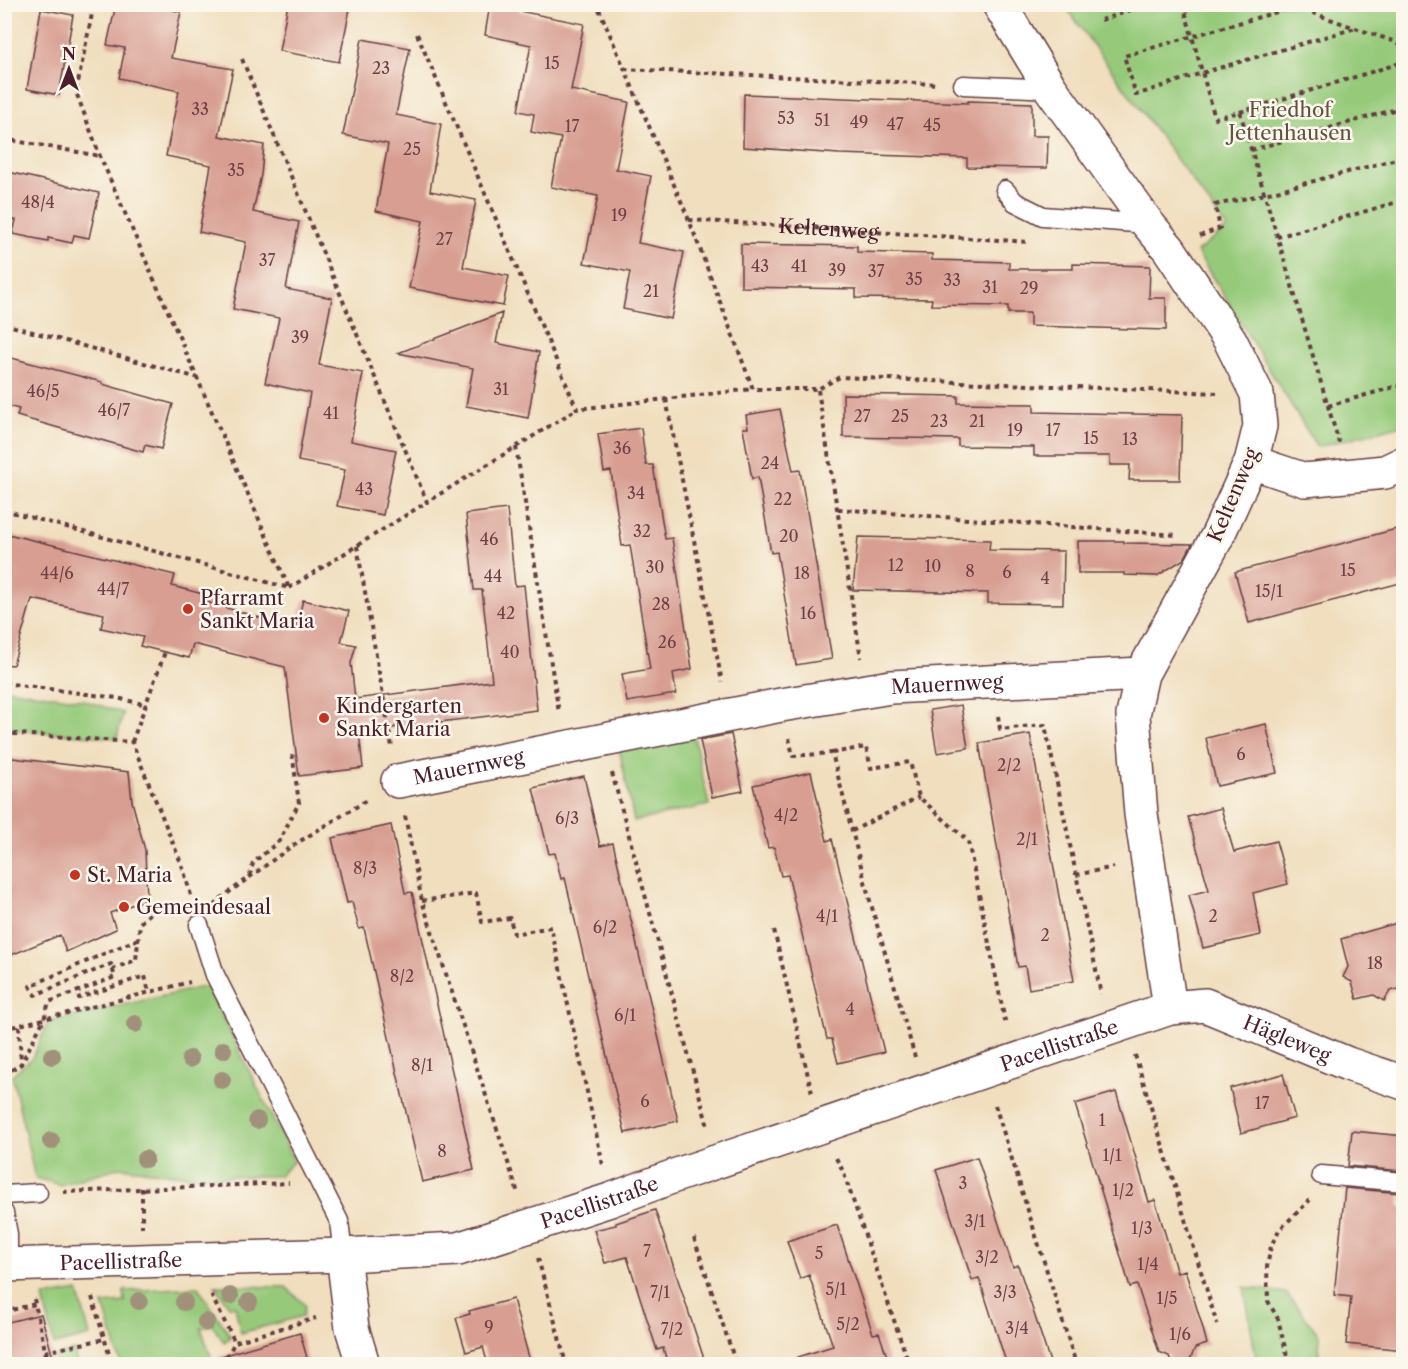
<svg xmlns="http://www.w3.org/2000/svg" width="1408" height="1369" font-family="'Libre Caslon Text',serif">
<rect width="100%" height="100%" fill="#fbf7ec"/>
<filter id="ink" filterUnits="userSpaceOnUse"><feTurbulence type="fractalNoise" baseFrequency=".0167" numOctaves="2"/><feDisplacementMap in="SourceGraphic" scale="12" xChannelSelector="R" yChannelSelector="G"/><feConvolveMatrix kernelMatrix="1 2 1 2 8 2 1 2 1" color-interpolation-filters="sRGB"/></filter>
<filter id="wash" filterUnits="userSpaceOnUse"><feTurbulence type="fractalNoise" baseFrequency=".008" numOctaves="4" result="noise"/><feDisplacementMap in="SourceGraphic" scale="24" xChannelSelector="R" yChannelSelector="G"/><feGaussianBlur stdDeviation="1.35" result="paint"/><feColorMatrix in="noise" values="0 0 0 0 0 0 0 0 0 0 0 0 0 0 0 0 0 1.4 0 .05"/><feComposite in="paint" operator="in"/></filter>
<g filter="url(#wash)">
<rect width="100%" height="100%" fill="#f0debe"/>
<path fill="#96ca7a" stroke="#707452" stroke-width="1.5" d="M1064,5H1403V425L1317,447L1197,252L1227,228Z
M5,689L83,700L123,713L117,738L5,729Z
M693,733L709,805L634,821L619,748Z
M207,986L294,1161L279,1176L197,1177L120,1167L60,1185L35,1178L12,1075L33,1057L48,1022Z
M215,1286L286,1287L305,1305L303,1316L241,1333L235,1306H229Z
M198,1287L231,1337L224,1342L212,1325L201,1328L212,1360L194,1364H121L103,1304L125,1302L124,1291Z
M1244,1287L1286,1293L1320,1336L1318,1364H1257Z
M78,1291L90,1336L54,1345L43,1297Z
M74,1351L77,1364H57L55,1356Z"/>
<g id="blocks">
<path fill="#d89e92" d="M116,4H150L181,12L171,58L233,69L219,136L264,145L261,175L253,212L299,222L286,289L332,298L319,365L363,373L351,441L396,450L383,515L337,506L345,470L298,461L310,393L265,383L279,318L233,309L246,242L199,232L211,165L166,156L179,91L119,78L125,48L107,45Z
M288,4H351L339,62L279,51Z
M490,4H520L519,11L584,24L571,90L629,102L616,169L651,176L638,243L684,252L671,319L623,309L630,272L584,263L598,196L551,187L561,138L531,132L534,114L518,111L531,45L485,35Z
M41,9L73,15L59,95L27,89Z
M362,39L410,48L396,115L441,124L430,191L476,200L463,267L509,276L503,306L409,288L423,221L376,211L388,144L343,135Z
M744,94L968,103V101L1032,103V136H1048L1047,168L967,167V158L839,154L743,147Z
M4,171L99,193L89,238L74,235L72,243L48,238V241L13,234L16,220L4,218Z
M741,244L857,246V252L932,254V260L1009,262V269H1073V264L1150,266L1149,298H1166V330L1030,326V313H1008V306L931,305L932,299L856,298V289L741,287Z
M502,313L496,343L539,352L528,418L466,406L473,368L398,353Z
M4,356L102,382V384L173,404L161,449L145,445L143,452L17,416L19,409L4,405Z
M843,394L958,396V403L1034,404V412L1182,415L1180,480H1129L1130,465H1110V456H1034V447L958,446V439L843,437Z
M780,409L793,471L800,470L832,659L796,665L777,552L771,553L758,477L752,479L743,428H748L746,415Z
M641,428L646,465H653L665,539L672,538L692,669L673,673L676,694L627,702L622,674L650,669L630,545L622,546L611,471L604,472L598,434Z
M507,509L515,586L524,585L537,710L359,732L363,768L299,776L285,667L193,644L189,658L140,646L143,637L101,628L104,614L32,599L13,665L4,664V533L175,575L172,586L203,594L202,601L296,628L303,600L349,611L341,642L356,645L351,663L355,699L492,681L482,590H474L466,514Z
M1404,527V582L1249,623L1235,572Z
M858,537L990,540L989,550L1064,551L1063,604L988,603V593L853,590Z
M1078,541H1124V543L1192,544L1184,559L1157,576L1124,575V573H1078Z
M961,705L968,748L937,753L930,710Z
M1266,724L1277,773L1217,786L1206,738Z
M731,734L743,791L712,797L700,740Z
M1030,734L1074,981L1029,989L1025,966L1018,967L979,743Z
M4,757L129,772L132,801L145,850L147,899L110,913L116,929L66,952L60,935L4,958Z
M811,772L827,841L832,839L884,1052L838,1063L832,1039H827L788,875L781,876L774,847L768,848L753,785Z
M584,776L600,846L613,843L678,1121L625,1133L565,878L561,879L555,853L549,854L533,788Z
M1221,808L1234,852L1276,841L1288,884L1253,893L1261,935L1203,948L1189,895L1209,890L1188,817Z
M391,825L405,893L412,892L474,1170L422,1182L364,928L359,929L352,902L347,903L332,838Z
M1404,921V988L1390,991L1384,1001L1374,995L1357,999L1352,982L1343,977L1348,967L1341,939Z
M1283,1074L1295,1118L1241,1133L1230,1088Z
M1116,1092L1149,1202L1155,1200L1177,1273L1185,1270L1202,1325L1207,1344L1195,1348L1188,1365H1172L1169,1356L1159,1352L1137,1285L1130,1287L1075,1104Z
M1352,1131L1404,1136L1403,1171L1348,1166Z
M977,1157L1013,1267L1018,1265L1051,1365H1007L979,1278L972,1280L936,1170Z
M1345,1188L1400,1193L1399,1207H1404V1350L1346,1344L1351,1297L1334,1295Z
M655,1210L685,1301L706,1365H668L663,1348L657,1350L627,1257L605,1263L594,1230L616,1225V1223Z
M837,1225L873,1334L879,1333L890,1365H799L798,1357L833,1346L809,1275L800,1279L787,1241Z
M513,1299L531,1365H488L483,1347L466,1352L456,1318L470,1314L469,1311Z
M41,1314L55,1365H4V1323Z
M300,1333L309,1365H219L218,1357Z"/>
</g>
</g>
<g filter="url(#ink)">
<use href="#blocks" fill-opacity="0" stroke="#633c41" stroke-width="1.5"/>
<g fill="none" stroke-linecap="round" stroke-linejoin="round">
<g stroke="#633c41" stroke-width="21">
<path id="lane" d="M963,85L1051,89
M1005,190L1015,202L1043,216L1148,224
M199,925L215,975L339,1221L343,1255
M1321,1175L1404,1182
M4,1195L38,1193
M4,1213L8,1234V1265"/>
</g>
<g stroke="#633c41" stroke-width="36">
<g id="street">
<path d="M999,4L1051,89L1148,224L1169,249L1230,340L1257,394L1260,426L1251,462L1217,537L1142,674L1133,715L1141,814L1170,1008"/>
<path d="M1251,462L1305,480L1385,472L1404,463"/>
<path id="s2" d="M398,781L781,705L891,687L1142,674"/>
<path d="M343,1255L352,1328L363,1364"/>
<path id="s3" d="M4,1265L343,1255L458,1249L610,1200L677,1175L1170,1008L1205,1005L1348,1064L1404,1083"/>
</g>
</g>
<g stroke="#633c41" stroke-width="4" stroke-dasharray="4.5 4.5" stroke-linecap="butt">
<path d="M1183,4L1215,118L1240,112L1339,443"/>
<path d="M1287,4L1404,45"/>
<path d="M1294,7L1124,56L1136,95L1202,73L1356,28"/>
<path d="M599,9L689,220L753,389H818L840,377L1218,393"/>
<path d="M1101,20L1149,4"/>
<path d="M417,34L577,409L753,389"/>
<path d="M242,59L427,502L577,409"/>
<path d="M624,69L938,84"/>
<path d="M1240,112L1404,62"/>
<path d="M4,139L100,156"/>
<path d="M1251,150L1404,107"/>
<path id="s1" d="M689,220L1030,242"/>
<path d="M1200,236L1220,228L1215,205L1265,194L1404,157"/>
<path d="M1277,237L1404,200"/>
<path d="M4,324L198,378"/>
<path d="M818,390L861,658"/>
<path d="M666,399L722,682"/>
<path d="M1328,406L1404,384"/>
<path d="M516,447L559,713"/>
<path d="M838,509L1177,535"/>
<path d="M4,510L289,588L100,156L76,92L94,4"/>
<path d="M357,546L392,747"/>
<path d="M289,588L427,502"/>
<path d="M4,683L117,698L147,705"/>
<path d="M998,716L1000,729L1045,725L1101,994"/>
<path d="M4,733L132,742L183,868L192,899"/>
<path d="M789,738L793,756L832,753L869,897L915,1057"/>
<path d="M132,742L165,652"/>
<path d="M832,753L866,747L871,768L910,762L919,797L968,841L1006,1026"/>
<path d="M612,773L708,1127"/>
<path d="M405,816L422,901L518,1193"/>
<path d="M852,831L919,797"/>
<path d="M1076,875L1114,867"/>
<path d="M250,876L253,863L279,841L299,803L292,752"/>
<path d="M422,901L476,893L482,922L510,918L514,934L551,927L603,1165"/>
<path d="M215,906L220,899L292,846L369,799"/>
<path d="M774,930L812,1093"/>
<path d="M138,939L30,986L35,995L111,964L115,977L76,992L79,998L145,976L149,992"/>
<path d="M112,969L136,960L140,923L155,909L178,907"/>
<path d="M19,1026L21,1063"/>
<path d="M4,1029L190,982"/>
<path d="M1135,1055L1217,1324"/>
<path d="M4,1075L21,1064L44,1019L49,1002L76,992"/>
<path d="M995,1105L1076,1364"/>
<path d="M836,1158L843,1171L909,1364"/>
<path d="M142,1188V1227"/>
<path d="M63,1192L289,1183"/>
<path d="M694,1238L736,1364"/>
<path d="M538,1258L566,1364"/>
<path d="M211,1295L235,1342"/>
<path d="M92,1297L112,1364"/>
<path d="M34,1299L48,1364"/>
<path d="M4,1312L35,1304"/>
<path d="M45,1352L104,1339"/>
<path d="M211,1364L224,1361L235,1342L316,1318"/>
<path d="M1289,1364L1278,1319L1268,1301L1267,1267L1271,1246L1279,1230L1310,1200"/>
</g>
<use href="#lane" stroke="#fff" stroke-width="18"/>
<use href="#street" stroke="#fff" stroke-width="33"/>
</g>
<g fill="#a1917a">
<circle cx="135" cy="1024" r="9"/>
<circle cx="223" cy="1050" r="9"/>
<circle cx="52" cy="1056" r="9"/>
<circle cx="190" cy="1059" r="9"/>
<circle cx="222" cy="1080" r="9"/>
<circle cx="257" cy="1120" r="9"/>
<circle cx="51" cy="1141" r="9"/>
<circle cx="145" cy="1159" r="9"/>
<circle cx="230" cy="1296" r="9"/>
<circle cx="139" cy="1301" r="9"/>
<circle cx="184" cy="1302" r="9"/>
<circle cx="249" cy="1302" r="9"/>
<circle cx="206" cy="1322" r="9"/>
</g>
</g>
<g fill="#c8321e" stroke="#fbf7ec" stroke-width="2">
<circle cx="188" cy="609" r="6"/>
<circle cx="324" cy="718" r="6"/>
<circle cx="75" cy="875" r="6"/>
<circle cx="124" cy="907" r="6"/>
</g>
<g text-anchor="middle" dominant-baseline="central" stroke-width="5" stroke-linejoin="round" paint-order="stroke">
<g font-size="16" fill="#6e3f45">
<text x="552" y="63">15</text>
<text x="381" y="68">23</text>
<text x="200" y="109">33</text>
<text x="786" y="118">53</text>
<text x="822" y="120">51</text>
<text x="859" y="122">49</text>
<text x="895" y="124">47</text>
<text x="932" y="125">45</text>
<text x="572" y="126">17</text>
<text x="412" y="149">25</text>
<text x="236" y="170">35</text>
<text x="38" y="202">48/4</text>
<text x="619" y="215">19</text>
<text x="444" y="239">27</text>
<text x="267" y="260">37</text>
<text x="760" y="266">43</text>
<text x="799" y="266">41</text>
<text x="837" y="270">39</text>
<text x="876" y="271">37</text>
<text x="914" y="279">35</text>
<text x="952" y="280">33</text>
<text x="990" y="287">31</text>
<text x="1029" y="288">29</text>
<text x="651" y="291">21</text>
<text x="300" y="337">39</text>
<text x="501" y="389">31</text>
<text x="43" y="391">46/5</text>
<text x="114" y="410">46/7</text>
<text x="331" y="413">41</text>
<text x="862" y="416">27</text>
<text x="900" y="416">25</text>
<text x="939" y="421">23</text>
<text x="977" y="421">21</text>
<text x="1015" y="430">19</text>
<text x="1053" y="430">17</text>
<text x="1091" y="438">15</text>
<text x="1130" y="439">13</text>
<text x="622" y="448">36</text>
<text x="770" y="463">24</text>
<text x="364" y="489">43</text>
<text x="636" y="493">34</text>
<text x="783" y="499">22</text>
<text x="642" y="531">32</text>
<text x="789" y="536">20</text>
<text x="489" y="539">46</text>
<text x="896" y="565">12</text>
<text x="933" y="566">10</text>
<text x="655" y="567">30</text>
<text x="1348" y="570">15</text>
<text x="970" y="571">8</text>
<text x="1007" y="572">6</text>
<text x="57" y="573">44/6</text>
<text x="802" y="573">18</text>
<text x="493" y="576">44</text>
<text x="1045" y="578">4</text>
<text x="113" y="589">44/7</text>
<text x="1269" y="591">15/1</text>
<text x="661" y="604">28</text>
<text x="506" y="613">42</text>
<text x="808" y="613">16</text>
<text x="667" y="642">26</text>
<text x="510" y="652">40</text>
<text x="1241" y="754">6</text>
<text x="1009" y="765">2/2</text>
<text x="786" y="815">4/2</text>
<text x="567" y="818">6/3</text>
<text x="1027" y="839">2/1</text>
<text x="365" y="868">8/3</text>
<text x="827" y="916">4/1</text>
<text x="1213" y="916">2</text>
<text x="605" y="927">6/2</text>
<text x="1045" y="935">2</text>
<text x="1375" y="963">18</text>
<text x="402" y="976">8/2</text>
<text x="850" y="1009">4</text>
<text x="625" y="1015">6/1</text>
<text x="422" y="1065">8/1</text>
<text x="645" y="1101">6</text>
<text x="1262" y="1103">17</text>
<text x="1102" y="1120">1</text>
<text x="442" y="1151">8</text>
<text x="1112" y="1155">1/1</text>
<text x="963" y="1183">3</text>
<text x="1123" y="1190">1/2</text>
<text x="975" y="1221">3/1</text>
<text x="1142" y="1228">1/3</text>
<text x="647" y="1251">7</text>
<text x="819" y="1253">5</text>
<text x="987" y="1257">3/2</text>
<text x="1148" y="1264">1/4</text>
<text x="836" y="1289">5/1</text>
<text x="660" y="1292">7/1</text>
<text x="1005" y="1292">3/3</text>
<text x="1167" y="1298">1/5</text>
<text x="848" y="1324">5/2</text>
<text x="489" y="1327">9</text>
<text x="1017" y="1328">3/4</text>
<text x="672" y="1329">7/2</text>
<text x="1180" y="1334">1/6</text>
</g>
<g font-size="20" fill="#615243" stroke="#fbf7ec">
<text x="1290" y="110">Friedhof<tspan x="1290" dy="23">Jettenhausen</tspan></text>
</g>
<g font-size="20" fill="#4a1f2b" stroke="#fbf7ec">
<text stroke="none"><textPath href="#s1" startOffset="140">Keltenweg</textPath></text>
<text transform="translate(1233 495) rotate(-67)">Keltenweg</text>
<text stroke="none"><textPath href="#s2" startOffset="558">Mauernweg</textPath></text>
<text stroke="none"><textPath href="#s2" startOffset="72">Mauernweg</textPath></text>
<text stroke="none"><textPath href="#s3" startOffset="1330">Hägleweg</textPath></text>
<text stroke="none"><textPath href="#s3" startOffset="1089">Pacellistraße</textPath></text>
<text stroke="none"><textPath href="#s3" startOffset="603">Pacellistraße</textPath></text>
<text stroke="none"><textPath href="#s3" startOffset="117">Pacellistraße</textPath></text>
</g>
<g font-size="20" fill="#4a1f2b" stroke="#fbf7ec" text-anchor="start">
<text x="200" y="598">Pfarramt<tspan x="200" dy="23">Sankt Maria</tspan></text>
<text x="336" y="706">Kindergarten<tspan x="336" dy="23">Sankt Maria</tspan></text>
<text x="87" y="875">St. Maria</text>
<text x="136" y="907">Gemeindesaal</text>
</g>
</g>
<rect width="1408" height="1369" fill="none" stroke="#fbf7ec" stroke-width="24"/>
<g transform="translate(69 69)" stroke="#fbf7ec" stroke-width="4.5" paint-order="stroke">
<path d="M0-4.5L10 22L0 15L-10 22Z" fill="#4a1f2b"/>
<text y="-9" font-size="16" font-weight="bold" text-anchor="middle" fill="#4a1f2b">N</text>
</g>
</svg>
